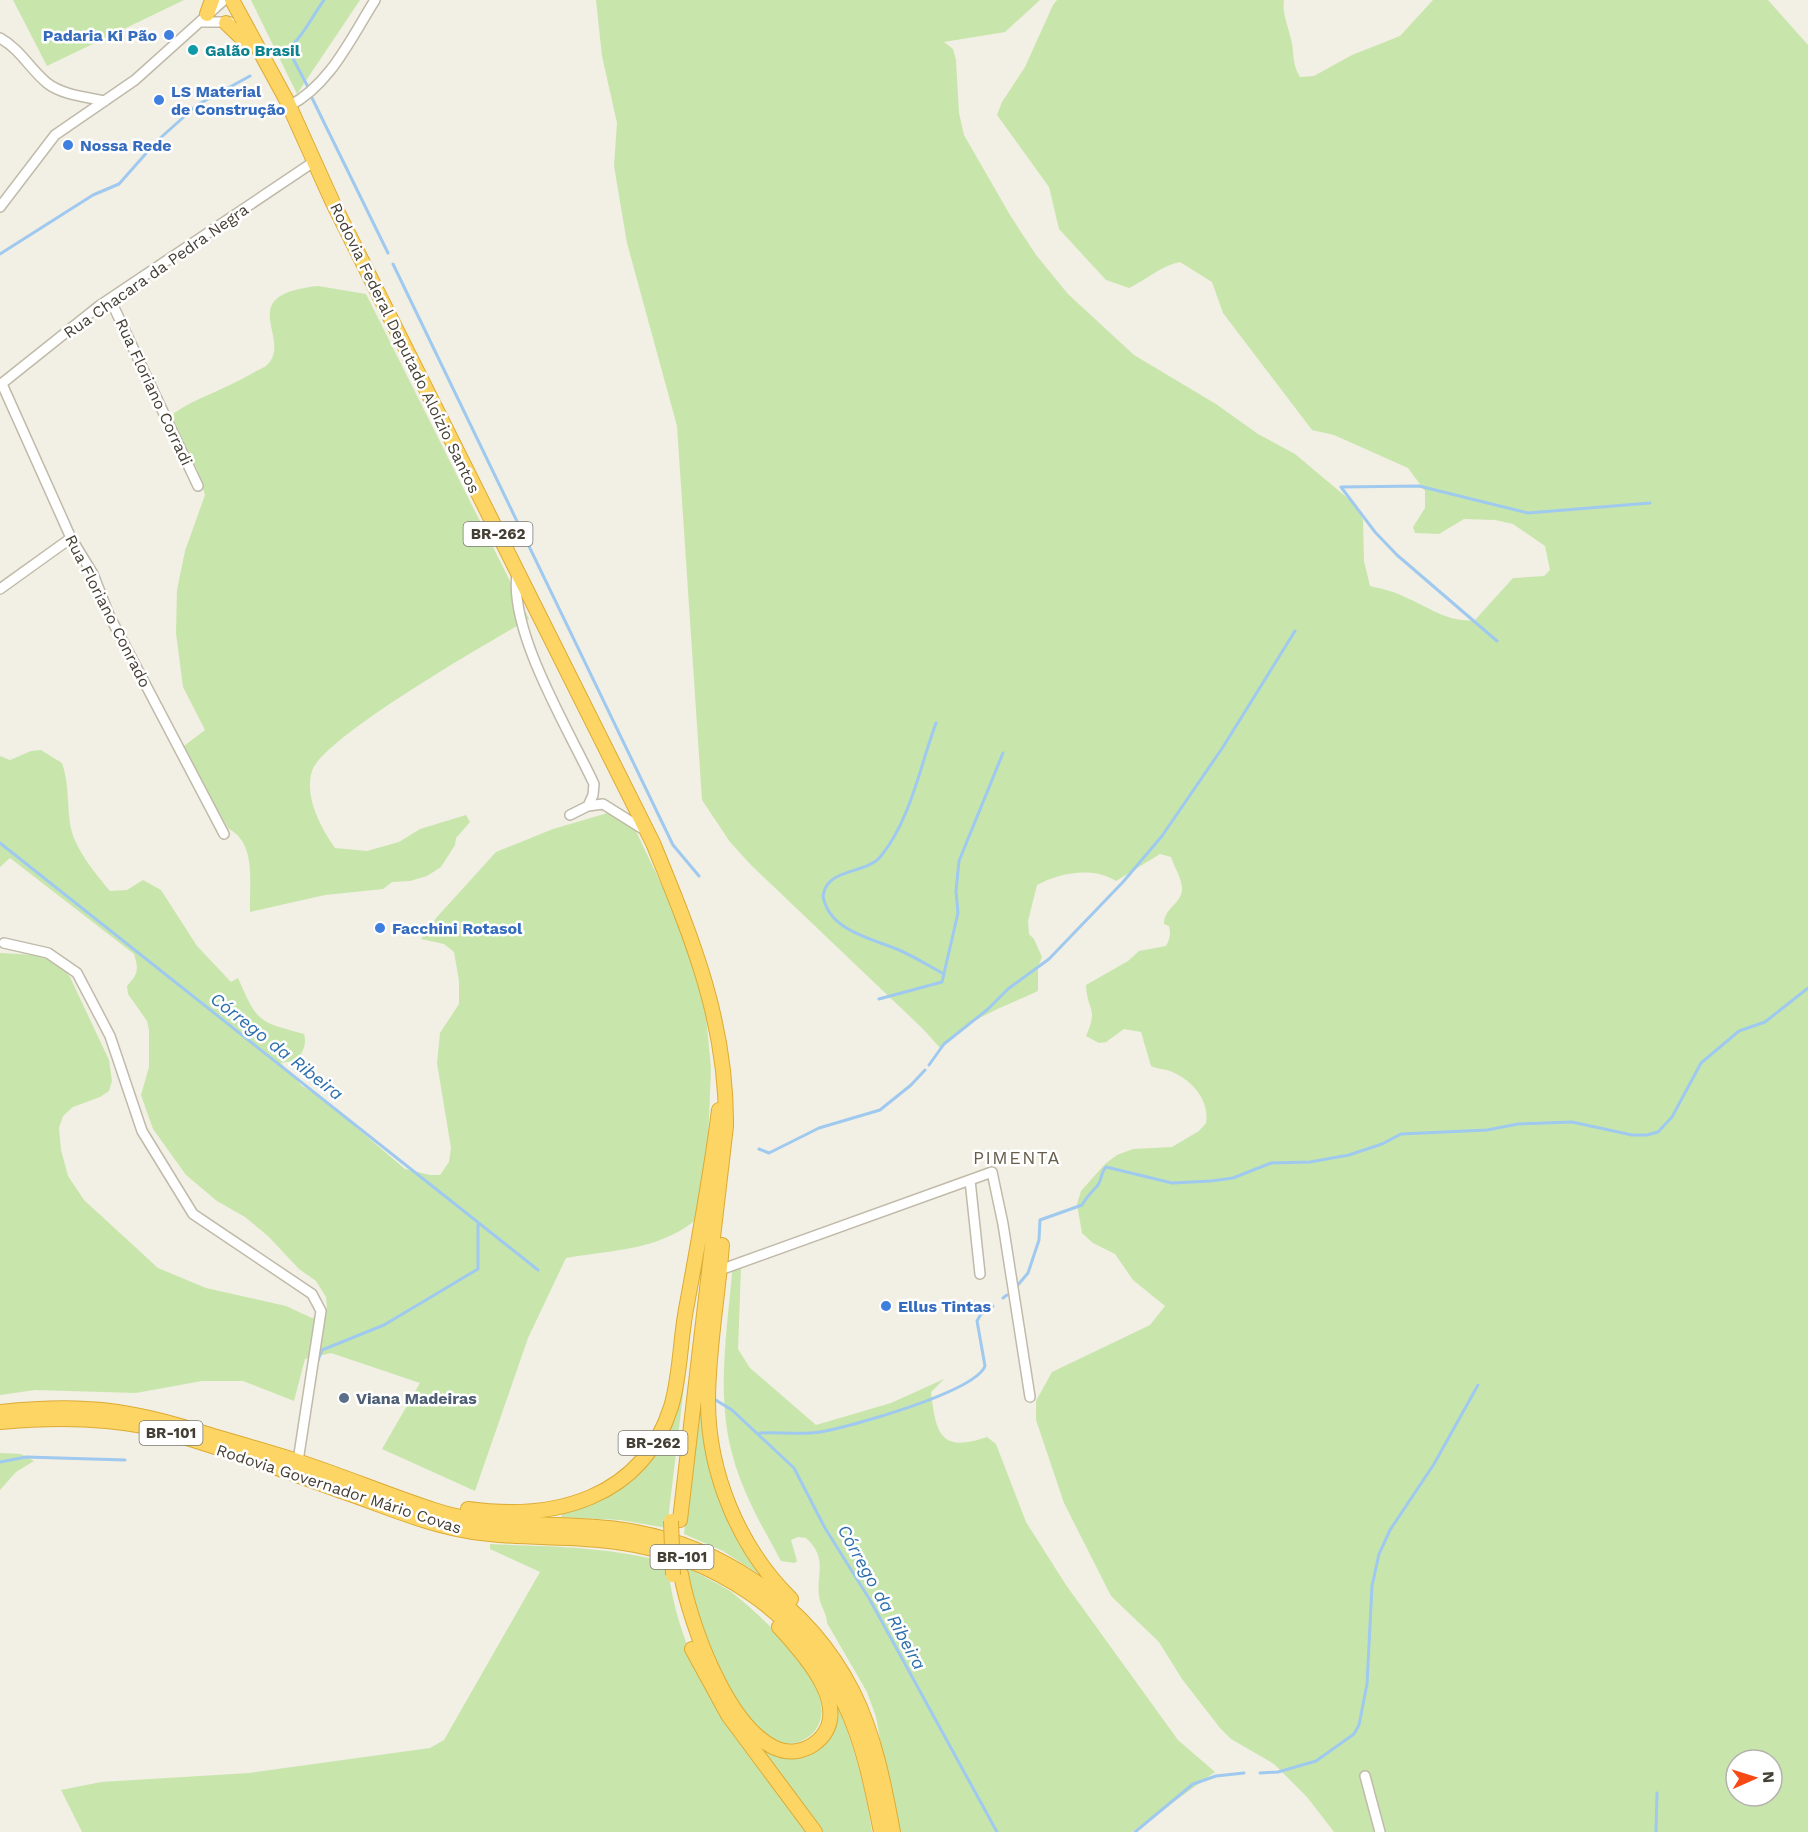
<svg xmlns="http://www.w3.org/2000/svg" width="1808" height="1832" font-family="'Work Sans',sans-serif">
<rect width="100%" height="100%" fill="#f2efe4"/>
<path fill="#c8e6ac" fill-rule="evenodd" d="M13,0H184L47,66Z
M251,0H360L297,94Z
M596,0H1040L1005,32L944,42L953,49L956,60L959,113L964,135L1010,215L1036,255L1068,294L1134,355L1216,404L1258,434L1295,454L1357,506L1363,520L1364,561L1370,586C1383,589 1396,592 1407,598C1430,608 1449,623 1475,620L1513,578L1544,576L1550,570L1545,546L1513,524L1495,520L1464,519L1439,534L1415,533L1413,527L1425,508V491L1408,468L1334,435L1312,430L1223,313L1212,282L1180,262C1162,265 1146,280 1129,288L1106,280L1059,229L1049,187L997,115L1002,102L1025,67L1053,5L1057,0H1284C1282,14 1288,25 1291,39C1295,55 1291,61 1300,77L1314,76L1352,55L1400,36L1433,0H1768L1808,45V1832H1334L1307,1797L1274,1764L1231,1739L1220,1728L1182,1679L1159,1642L1111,1596L1064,1503L1036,1420V1401L1052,1372L1150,1325L1165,1306L1133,1280L1115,1254L1093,1243L1082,1233L1077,1204L1081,1191L1105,1164L1117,1155L1133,1149L1172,1147L1199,1131L1206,1123C1210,1100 1191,1079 1170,1071C1164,1069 1157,1069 1151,1066L1141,1032L1124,1029L1106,1042L1099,1043L1086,1036C1099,1007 1087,1011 1086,985L1128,961L1139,951L1166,946C1170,939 1171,934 1169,926L1164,924C1164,908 1181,904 1182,890C1183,880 1174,867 1171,857L1160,854L1116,881C1093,866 1059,873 1037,885L1028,921L1029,934L1034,939L1042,957L1038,967V991C1004,1007 966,1019 940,1048L923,1029L752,866L730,842L702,800L677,426L627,243L614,166L617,123L602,56ZM1736,1760H1772V1796H1736Z
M318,286L366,294L529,619C491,641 323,737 312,771C304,797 321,828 335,848L367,851L399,842L420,829L466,815L470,822L456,838L455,845L441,867L427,876L410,881L392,882L383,889L325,895L250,912C249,884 257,844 229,829L188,765L180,760L176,752L205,730L183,687L176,633L177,590L185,551L205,495L197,469L173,429L174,413C198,397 228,388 253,373C258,370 266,367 269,363C291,336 233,295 318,286Z
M41,750L62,763C69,783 67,801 70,823C73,847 95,873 110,891L127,890L143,880L161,890L197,946L231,982L238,978C258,1023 257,1021 304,1034C307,1044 303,1052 297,1060L281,1063L302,1086L317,1094L405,1169L430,1175H440L449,1162L451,1148L437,1063L440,1033L459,1004V981L454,952L444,944L421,939L437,917L496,852L553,829L611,812L635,829L674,911L696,970L705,1006L711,1068L708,1143L701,1215C665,1250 613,1250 566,1258L528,1338L475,1491L382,1449L420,1383L331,1353L305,1359L294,1401L243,1381H202L136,1393L35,1390L0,1395V953L36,955L60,964L70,977L109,1060L112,1081L109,1091L100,1097L73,1107L63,1116L59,1128L61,1150L68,1176L84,1200L158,1268L206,1288L286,1306L312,1318L322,1315L327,1308L326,1297L316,1281L299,1269L268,1236L245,1217L217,1201L186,1175L153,1129L141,1095L149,1067V1030L147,1021L128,994L127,986C138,974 139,970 134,954L10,858L0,867V756L10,760L31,751Z
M749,1260L741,1269L738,1349L750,1368L816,1425L891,1403L944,1379L931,1392C936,1434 940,1453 987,1437L996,1444L1026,1522L1066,1585L1178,1740L1215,1772L1132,1832H897L876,1717L867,1692L827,1623C827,1614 822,1609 820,1601C814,1576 830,1560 806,1538L798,1537L791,1540L797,1561L795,1563L781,1561C763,1528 743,1494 733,1457C715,1394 728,1326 733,1262Z
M711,1293L710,1452L768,1580L723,1551L684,1534Z
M695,1295L667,1528L620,1520L562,1517L561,1512L654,1450Z
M0,1453L21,1454L34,1461L16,1472L0,1490Z
M490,1544C551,1547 609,1546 667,1563C682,1682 742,1741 811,1832H82L61,1790L101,1782L249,1773L430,1748L444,1740L540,1572L490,1549Z
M686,1567C700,1575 716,1582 730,1591C758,1612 834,1682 820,1721C817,1732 806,1741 794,1743C740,1752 689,1608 686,1567Z
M836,1707H838C855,1747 865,1789 872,1832H820L757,1744C767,1748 777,1756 788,1758C819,1764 836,1733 836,1707Z"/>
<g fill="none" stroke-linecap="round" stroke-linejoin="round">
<path stroke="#9fc9ef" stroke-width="3" d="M288,49L309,89
M285,51C302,39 311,18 324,0
M312,98L388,253
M0,254L93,195L119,184L157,141L197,105L250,76
M393,264L673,845L699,876
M1341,487L1419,486L1528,513L1650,503
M1341,487L1375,532L1397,555L1497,641
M936,723C920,766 911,819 881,856C866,875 827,867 823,896C829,931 871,938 899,950C915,957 929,966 944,974
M0,843L538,1270
M879,999L942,982L958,913L956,891L959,861L1003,753
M929,1065L944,1044L988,1009L1008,989L1049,959L1123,882L1162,836L1223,747L1295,631
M759,1149L769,1153L819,1128L880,1110L911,1085L925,1070
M1017,1286L1028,1273L1039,1240L1040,1220L1082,1205C1087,1196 1092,1192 1098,1185C1102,1179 1101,1172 1106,1167L1172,1183L1211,1181L1233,1178L1271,1163L1310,1162L1349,1155L1382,1144L1401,1134L1487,1130L1518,1124L1572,1122L1632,1135H1647L1658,1132L1672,1117L1701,1063L1739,1031L1765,1022L1808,988
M1003,1298L1007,1295
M316,1365L322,1350L384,1325L478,1269V1222
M714,1399L732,1410L794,1468L825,1528L870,1600L997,1832
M760,1433C779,1432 803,1435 820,1432C850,1427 975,1392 985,1366L977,1321L981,1314L993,1306
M0,1462L26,1457L125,1460
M1260,1773L1278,1772L1316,1761L1354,1734L1359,1725L1367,1684L1372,1586L1379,1554L1390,1530L1434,1464L1478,1385
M1135,1832L1193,1784L1216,1776L1244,1773
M1656,1832L1657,1793"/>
<g stroke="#c0baa9" stroke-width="12">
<path id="minor" d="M200,22H230
M0,38C20,49 30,69 47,83C62,95 87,97 105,101
M289,106C330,85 351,38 375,0
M0,207L55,135L135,80L224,0
M110,299L198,486
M2,384L71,538L93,574L109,615L224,834
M0,385L99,306L315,161
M517,574C509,633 569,730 594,784L593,795L588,806
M0,589L71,538
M570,815L588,806L603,804L646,831
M4,943L48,953L77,973L110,1036L142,1131L193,1214L312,1294L321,1311L298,1461
M970,1180L980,1274
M720,1270L992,1172L1003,1224L1030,1397
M1365,1776L1380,1832"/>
</g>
<g stroke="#dcab34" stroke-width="16">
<path id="highway" d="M232,0L287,101L333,203L653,843C692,938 727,1022 726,1126L680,1520
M207,14L212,0
M226,23L249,45
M722,1245C718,1297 708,1349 708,1401C708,1473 739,1548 791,1599
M0,1412C29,1409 58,1407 87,1409C130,1411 172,1423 213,1436C241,1444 269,1452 297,1461C343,1476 388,1495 434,1510C493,1530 556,1521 617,1529C716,1542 807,1601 853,1692C875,1736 884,1784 893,1832
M0,1422C51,1417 99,1417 149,1427C215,1445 280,1469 344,1492C379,1504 413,1519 448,1527C503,1541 561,1534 617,1542C714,1555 803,1614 845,1705C864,1745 872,1788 881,1832
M468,1509C554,1521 642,1499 671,1407C681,1374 680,1337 687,1304C699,1239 711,1175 719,1110
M681,1574C690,1623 726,1725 775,1748C788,1754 803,1752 814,1744C858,1712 803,1653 779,1627
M692,1649L728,1715L815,1832"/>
</g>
<use href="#minor" stroke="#fff" stroke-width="9"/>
<use href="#highway" stroke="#fdd564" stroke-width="14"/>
<g stroke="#dcab34" stroke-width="16" stroke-linecap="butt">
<path id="highway-bridge" d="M671,1521L673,1575"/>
</g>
<use href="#highway-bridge" stroke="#fdd564" stroke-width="14"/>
</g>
<g fill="#3f7fe0" stroke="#fff" stroke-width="2">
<circle cx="169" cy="35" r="6"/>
<circle cx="159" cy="100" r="6"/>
<circle cx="68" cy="145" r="6"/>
<circle cx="380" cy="928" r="6"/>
<circle cx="886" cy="1306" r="6"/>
</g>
<circle fill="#0f9aa8" stroke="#fff" stroke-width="2" cx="193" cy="50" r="6"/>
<circle fill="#5c6f8a" stroke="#fff" stroke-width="2" cx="344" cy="1398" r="6"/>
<g text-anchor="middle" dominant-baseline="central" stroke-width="5" stroke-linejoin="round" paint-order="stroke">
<g fill="#fff" stroke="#7c7971" stroke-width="1.5">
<rect x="463.5" y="522" width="69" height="24" rx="4.5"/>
<rect x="139.5" y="1421" width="63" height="24" rx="4.5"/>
<rect x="618.5" y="1431" width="69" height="24" rx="4.5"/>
<rect x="650.5" y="1545" width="63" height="24" rx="4.5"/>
</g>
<g font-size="15" font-weight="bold" fill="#443f34">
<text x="498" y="534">BR-262</text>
<text x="171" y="1433">BR-101</text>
<text x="653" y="1443">BR-262</text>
<text x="682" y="1557">BR-101</text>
</g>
<g font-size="16" font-weight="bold" fill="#366cbe" stroke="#fff" text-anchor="start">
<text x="157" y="35" text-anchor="end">Padaria Ki Pão</text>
<text x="171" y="91">LS Material<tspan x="171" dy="18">de Construção</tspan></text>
<text x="80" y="145">Nossa Rede</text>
<text x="392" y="928">Facchini Rotasol</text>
<text x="898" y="1306">Ellus Tintas</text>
</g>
<g font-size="16" font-weight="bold" fill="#0d838f" stroke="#fff" text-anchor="start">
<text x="205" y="50">Galão Brasil</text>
</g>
<g font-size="16" fill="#443f34" stroke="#fff">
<text transform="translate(156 271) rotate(-35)">Rua Chacara da Pedra Negra</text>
<text transform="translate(405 348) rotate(64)">Rodovia Federal Deputado Aloízio Santos</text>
<text transform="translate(154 392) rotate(65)">Rua Floriano Corradi</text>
<text transform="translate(108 611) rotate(63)">Rua Floriano Conrado</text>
<text transform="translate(339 1489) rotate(18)">Rodovia Governador Mário Covas</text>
</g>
<g font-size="16" font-weight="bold" fill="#4e5e75" stroke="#fff" text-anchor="start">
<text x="356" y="1398">Viana Madeiras</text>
</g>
<g font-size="18" font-style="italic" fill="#2e6fae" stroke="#fff">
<text transform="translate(277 1046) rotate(38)">Córrego da Ribeira</text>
<text transform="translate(882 1597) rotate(61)">Córrego da Ribeira</text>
</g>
<g font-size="18" letter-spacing="1.5" fill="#665d4b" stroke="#fff">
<text x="1017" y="1157">PIMENTA</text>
</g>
</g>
<g transform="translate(1754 1778) rotate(87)"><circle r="28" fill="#ffffff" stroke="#b4b2ae" stroke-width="1.5"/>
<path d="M0-4.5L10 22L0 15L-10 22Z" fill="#f84814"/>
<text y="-9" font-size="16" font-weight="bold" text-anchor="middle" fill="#443f34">N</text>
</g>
</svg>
